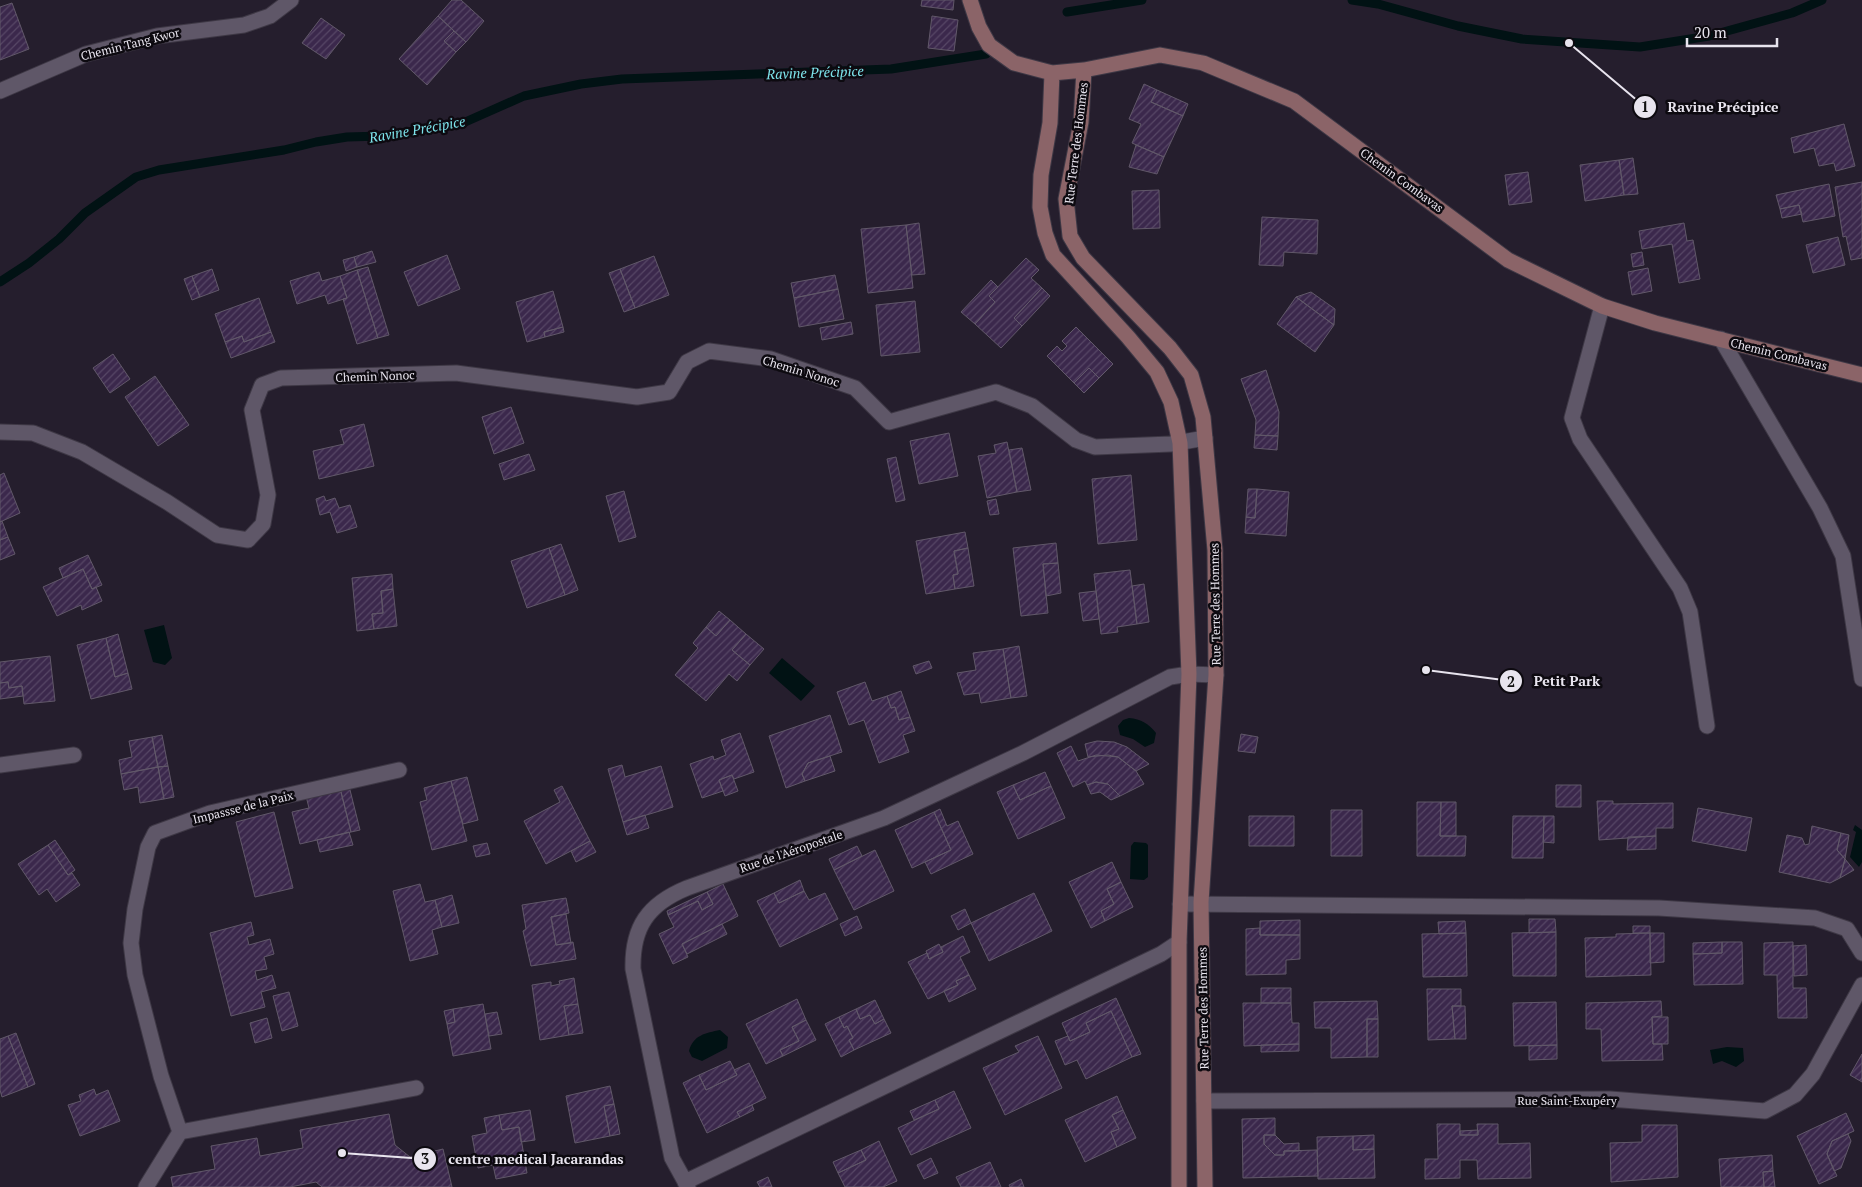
<svg xmlns="http://www.w3.org/2000/svg" width="1862" height="1187" font-family="'PT Serif',serif">
<defs>
<pattern id="building-hatch" width="6" height="6" patternUnits="userSpaceOnUse" patternTransform="scale(1.25)"><rect width="6" height="6" fill="#3b284c"/><path d="M-1 1l2-2M0 6l6-6M5 7l2-2" fill="none" stroke="#574766"/></pattern>
</defs>
<rect width="100%" height="100%" fill="#251e2d"/>
<path fill="#011214" d="M164,625L172,658L165,665L153,662L144,630Z
M782,658L815,686L801,701L769,673Z
M1129,718C1141,719 1149,724 1156,733L1154,743L1145,747L1133,739L1120,735L1118,726L1123,720Z
M1855,825L1862,830V862L1859,867L1850,857L1856,832L1853,830Z
M1134,842L1146,843L1148,845V877L1144,880L1130,879L1131,846Z
M720,1030L728,1037L727,1048L702,1061L692,1057L689,1051C693,1035 706,1033 720,1030Z
M1727,1047L1743,1048L1744,1061L1736,1067L1722,1061L1713,1064L1710,1050Z"/>
<g fill="none" stroke-linecap="round" stroke-linejoin="round">
<path stroke="#011214" stroke-width="9" d="M1352,0L1378,4L1458,26L1522,39L1640,47L1709,36L1792,13L1822,0
M1067,12L1142,0
M0,282L29,263L59,239L85,213L136,177L159,170L284,150L316,142L347,137L383,136L463,123L524,96L581,84L622,79L891,69L986,54"/>
</g>
<path fill="url(#building-hatch)" stroke="#615869" d="M452,0H461L484,21L466,42L438,16Z
M922,0H954L953,10L921,6Z
M12,3L29,49L0,60V7Z
M438,16L454,31L444,41L456,52L427,85L399,59Z
M932,16L958,20L954,51L928,48Z
M321,18L345,35L326,59L302,43Z
M454,31L466,42L456,52L444,41Z
M1144,84L1157,90L1151,102L1183,116L1164,157L1132,143L1141,124L1129,119Z
M1157,90L1188,104L1183,116L1151,102Z
M1844,124L1855,166L1836,171L1834,163L1819,166L1814,148L1794,153L1791,138Z
M1136,145L1164,157L1157,174L1129,167Z
M1633,158L1638,194L1624,195L1619,160Z
M1619,160L1624,195L1585,201L1580,165Z
M1528,172L1532,202L1509,205L1505,175Z
M1862,182V258L1851,260L1846,236L1843,237L1835,187Z
M1829,184L1835,216L1803,222L1799,205L1780,209L1776,195Z
M1159,190L1160,228L1133,229L1132,191Z
M1799,205L1802,214L1782,218L1780,209Z
M1262,217L1318,220L1317,254L1284,252L1283,266L1259,265Z
M919,223L925,274L912,275L906,225Z
M1684,223L1687,241L1693,240L1700,279L1679,283L1672,244L1642,249L1639,231Z
M906,225L913,288L868,293L861,229Z
M1838,237L1845,265L1813,273L1806,245Z
M372,251L376,262L357,267L354,257Z
M1642,252L1644,265L1633,267L1631,254Z
M447,255L460,289L418,306L404,272Z
M654,256L669,295L635,308L620,269Z
M354,257L357,267L346,271L343,260Z
M1026,258L1039,270L1031,278L1042,288L1014,318L1022,326L1001,348L975,324L995,302L989,296Z
M368,267L389,335L378,338L357,270Z
M1648,268L1652,291L1632,295L1628,272Z
M212,269L219,290L200,297L192,276Z
M620,269L635,308L624,312L609,273Z
M357,270L378,338L357,344L343,299L347,298L340,276Z
M319,272L322,281L340,276L347,298L328,304L325,295L297,304L290,281Z
M835,275L838,289L794,298L791,283Z
M192,276L200,297L192,300L184,279Z
M991,280L998,287L989,296L995,302L975,324L961,312Z
M1042,288L1050,296L1022,326L1014,318Z
M838,289L844,319L799,327L794,298Z
M553,291L563,327L544,332L545,337L527,342L516,302Z
M1311,292L1335,309L1334,325L1296,297Z
M1296,297L1334,325L1315,352L1277,324Z
M259,298L271,332L244,342L242,336L225,342L215,314Z
M915,301L920,352L881,356L876,305Z
M851,322L853,334L822,340L820,328Z
M563,327L564,332L545,337L544,332Z
M1076,327L1113,364L1099,378L1089,368L1074,383L1047,356L1057,346L1062,351L1067,346L1062,341Z
M271,332L275,342L231,358L225,342L242,336L244,342Z
M113,354L130,379L110,393L93,368Z
M1089,368L1099,378L1084,393L1074,383Z
M1266,370L1279,412L1278,436L1255,435L1256,420L1241,379Z
M155,376L189,425L158,446L125,397Z
M511,407L524,443L494,454L482,417Z
M364,424L374,466L319,479L313,451L344,444L340,430Z
M949,433L958,476L919,484L910,441Z
M1255,435L1278,436L1277,450L1254,448Z
M1007,442L1017,492L987,498L978,456L996,453L994,445Z
M1022,448L1031,490L1017,492L1009,450Z
M529,454L535,470L504,480L499,464Z
M896,457L905,500L896,502L887,459Z
M4,473L20,513L0,522V475Z
M1131,475L1137,540L1098,544L1092,479Z
M1248,489H1257L1255,518L1246,517Z
M1257,489L1289,492L1286,536L1245,533L1246,517L1255,518Z
M624,491L636,537L619,542L606,496Z
M324,496L326,501L335,498L339,508L350,505L357,527L337,533L330,512L320,515L316,499Z
M996,499L999,514L990,515L987,501Z
M2,521L8,537L0,540V522Z
M965,532L968,548L954,551L958,574L953,575L955,589L926,594L916,541Z
M8,537L15,554L0,560V540Z
M1056,543L1058,563L1043,564L1048,613L1021,616L1013,548Z
M561,544L578,590L565,595L549,548Z
M549,548L565,595L527,608L511,561Z
M968,548L974,586L955,589L953,575L958,574L954,551Z
M88,555L102,585L92,589L83,569L63,578L59,568Z
M1058,563L1061,593L1046,596L1043,564Z
M83,569L92,589L96,587L102,601L82,610L81,605L57,616L43,587Z
M1130,570L1137,624L1117,627L1118,632L1101,634L1094,574Z
M392,574L393,589L381,591L383,613L372,614L374,629L357,631L352,578Z
M1144,584L1149,622L1137,624L1132,586Z
M393,589L397,626L374,629L372,614L383,613L381,591Z
M1096,591L1099,619L1083,621L1079,593Z
M719,611L730,620L716,636L706,627Z
M730,620L746,634L732,650L750,665L737,681L729,674L706,701L675,675L698,648L693,643L706,627L716,636Z
M118,634L128,673L115,677L106,638Z
M746,634L764,649L750,665L732,650Z
M106,638L115,677L128,673L132,689L91,699L77,645Z
M1019,646L1027,696L1011,698L1003,649Z
M1003,649L1011,698L981,703L979,693L964,695L957,673L976,670L973,653Z
M50,656L55,701L24,704L22,686L9,688L8,682L0,683V662Z
M929,661L932,668L916,674L913,666Z
M8,682L9,688L22,686L23,696L0,699V683Z
M865,682L872,701L887,696L891,708L895,707L899,720L910,717L915,731L903,735L909,752L879,763L864,720L849,725L837,692Z
M901,691L910,717L899,720L895,707L891,708L887,696Z
M830,715L842,752L808,763L802,774L805,781L786,788L769,736Z
M740,733L754,772L734,779L732,775L719,780L723,791L702,798L690,764L713,756L714,760L726,755L721,740Z
M1241,734L1258,737L1255,753L1238,751Z
M162,735L168,766L158,767L152,737Z
M152,737L158,767L121,774L119,760L132,757L129,741Z
M1097,741L1114,742L1127,747L1149,764L1136,771L1118,757L1108,755L1088,757L1085,744Z
M1071,746L1078,761L1096,755L1118,757L1136,771L1144,784L1120,796L1108,784L1096,782L1087,785L1085,781L1073,787L1057,753Z
M830,756L835,771L805,781L802,774L808,763Z
M622,765L625,777L661,766L673,807L623,822L608,769Z
M168,766L174,797L164,799L158,767Z
M158,767L164,799L140,803L138,787L124,790L121,774Z
M1045,772L1051,786L1020,800L1013,785Z
M732,775L738,791L725,796L719,780Z
M467,777L478,820L463,824L451,781Z
M451,781L467,841L432,850L420,802L427,800L424,788Z
M1096,782L1108,784L1120,796L1111,800L1100,792L1091,794L1087,785Z
M1013,785L1020,800L1051,786L1065,818L1018,839L997,792Z
M1556,785H1581V807H1556Z
M349,786L360,830L351,832L340,788Z
M562,786L590,841L546,864L524,821L560,802L554,790Z
M340,788L351,832L300,844L292,812L309,808L306,796Z
M1597,801H1613V804L1673,803V828H1656V836L1599,840Z
M1417,802H1441L1440,836H1466L1465,856H1417Z
M1441,802H1456V836H1440Z
M1698,808L1752,818L1746,851L1692,841Z
M940,809L947,826L958,821L973,854L931,874L925,862L951,850L934,812Z
M1331,810H1362V856H1331Z
M274,812L293,888L255,897L236,822Z
M934,812L951,850L912,868L895,830Z
M645,815L649,828L627,835L623,822Z
M1249,816H1294V846H1249Z
M1513,816H1544L1543,858H1512Z
M1544,816H1554V843L1543,842Z
M1812,826L1841,833L1837,850L1845,859L1840,878L1830,883L1779,872L1787,835L1802,838L1805,845L1809,844Z
M349,832L353,845L320,852L317,840Z
M1841,833L1849,835L1845,859L1837,850Z
M1656,836V849L1627,850L1628,837Z
M55,840L75,870L68,875L48,845Z
M590,841L596,852L576,862L571,851Z
M487,843L490,854L476,857L473,846Z
M48,845L68,875L72,873L80,885L56,902L47,889L39,895L18,864Z
M857,846L862,856L834,870L829,859Z
M875,850L894,891L854,910L834,870Z
M1845,859L1854,870L1840,878Z
M1112,862L1121,882L1107,889L1114,904L1101,911L1105,921L1091,928L1069,882Z
M800,880L804,891L779,903L774,893Z
M1121,882L1133,907L1105,921L1101,911L1114,904L1107,889Z
M420,884L425,902L435,900L442,927L432,930L438,954L410,961L393,891Z
M723,884L738,916L682,944L688,957L673,964L659,934L674,927L668,915L698,901L702,910L713,904L707,892Z
M804,891L809,900L825,893L838,919L780,947L757,901L774,893L779,903Z
M707,892L713,904L702,910L698,901L668,915L667,911Z
M1034,893L1052,931L989,961L971,923Z
M452,895L459,923L442,927L435,900Z
M566,898L569,913L551,917L556,945L573,942L576,959L531,966L523,931L526,929L522,905Z
M965,909L971,923L958,930L951,916Z
M566,914L571,943L556,945L551,917Z
M857,916L862,928L845,936L840,924Z
M1529,919H1555L1556,932L1529,933Z
M1300,920V935H1260V921Z
M1465,921L1466,933L1439,934L1438,922Z
M251,922L254,935L247,937L249,945L270,939L274,954L264,957L267,969L255,971L257,980L272,975L276,988L261,992L265,1007L231,1016L210,933Z
M722,924L727,934L687,954L682,944Z
M1633,926H1650V933H1633Z
M1260,928V935H1300V959L1286,960V974L1246,975V929Z
M1556,932V976H1513L1512,933Z
M1466,933L1467,976L1423,977L1422,934Z
M1650,933L1651,975L1586,977L1585,938L1616,937V934Z
M1650,933H1664V962L1650,963Z
M963,936L970,952L960,957L969,975L956,981L958,985L928,999L908,962L927,953L929,959L943,952L941,947Z
M1722,942H1742L1743,984L1694,985L1693,954L1722,953Z
M1722,942V953L1693,954V943Z
M1793,942V988H1806L1807,1018H1778L1777,975H1764V943Z
M939,944L943,952L929,959L926,951Z
M1806,945L1807,975L1794,976L1793,946Z
M969,975L976,989L949,1002L944,991L958,985L956,981Z
M574,978L578,1004L564,1006L569,1035L540,1040L532,985L551,982V986L560,984L559,981Z
M1261,988H1291V1003H1261Z
M1427,989H1461V1006H1452L1455,1039L1428,1040Z
M289,992L298,1026L282,1031L273,996Z
M1116,998L1141,1054L1132,1057L1111,1011L1086,1023L1090,1032L1070,1041L1062,1023Z
M797,999L806,1020L792,1027L799,1041L780,1050L783,1056L766,1064L746,1024Z
M875,1000L884,1019L875,1024L870,1015L860,1019L856,1009Z
M1377,1001L1378,1019H1367V1057L1331,1058V1028H1315L1314,1002Z
M1661,1001L1662,1016L1652,1017L1653,1044H1662L1663,1060L1602,1061L1601,1029H1586V1003Z
M1556,1002L1557,1045L1514,1046L1513,1003Z
M1243,1003H1291L1292,1023H1299V1044L1244,1046Z
M483,1004L491,1049L453,1056L447,1024L455,1022L453,1009Z
M578,1004L583,1033L569,1035L564,1006Z
M1452,1006H1465L1466,1039H1455Z
M453,1009L455,1022L447,1024L444,1011Z
M856,1009L860,1019L870,1015L875,1024L884,1019L891,1033L854,1050L849,1040L853,1038L847,1026L844,1028L839,1017Z
M1111,1011L1132,1057L1086,1079L1077,1060L1065,1065L1055,1041L1068,1036L1070,1041L1090,1032L1086,1023Z
M497,1012L502,1034L489,1036L485,1014Z
M839,1017L844,1028L847,1026L853,1038L849,1040L854,1050L841,1057L825,1024Z
M1652,1017H1668V1044H1653Z
M267,1018L272,1038L255,1043L250,1023Z
M1367,1019H1378V1057H1367Z
M806,1020L816,1040L783,1056L780,1050L799,1041L792,1027Z
M16,1033L35,1084L28,1087L8,1036Z
M8,1036L28,1087L2,1097L0,1090V1039Z
M1038,1036L1062,1088L1005,1115L983,1068L1019,1052L1015,1046Z
M1299,1044V1051L1261,1052V1045Z
M1557,1045V1059L1529,1060V1046Z
M1862,1054V1082L1850,1075Z
M730,1061L737,1075L706,1090L699,1075Z
M749,1063L766,1098L737,1112L740,1117L707,1133L683,1083L699,1075L706,1090L737,1075L734,1070Z
M610,1086L614,1104L604,1106L610,1136L575,1143L566,1096Z
M94,1089L96,1095L108,1090L120,1121L80,1136L68,1105L81,1101L79,1095Z
M954,1091L971,1128L911,1155L898,1128L939,1109L935,1100Z
M1117,1096L1123,1110L1112,1115L1119,1129L1111,1132L1117,1147L1085,1162L1065,1120Z
M935,1100L939,1109L914,1120L910,1111Z
M614,1104L620,1134L610,1136L604,1106Z
M752,1105L754,1110L740,1117L737,1112Z
M530,1110L535,1140L521,1142L519,1127L502,1130L499,1115Z
M1123,1110L1136,1138L1117,1147L1111,1132L1119,1129L1112,1115Z
M1846,1113L1854,1131L1832,1141L1827,1154L1837,1176L1819,1184L1797,1136Z
M389,1114L395,1145L410,1157L443,1149L452,1187H322L316,1182L290,1187H173L171,1177L215,1169L211,1146L257,1138L260,1156L303,1148L300,1130Z
M499,1115L502,1130L519,1127L527,1173L496,1179L493,1165L478,1168L472,1136L487,1133L484,1118Z
M1275,1118V1135H1264V1144L1275,1155H1284V1151L1317,1150L1318,1176L1243,1178L1242,1119Z
M1437,1124H1460V1135H1478L1477,1124H1498V1144L1530,1143L1531,1178L1478,1179L1477,1160H1460V1178L1425,1179V1159H1438Z
M1642,1125H1677L1678,1177L1611,1182L1610,1143L1642,1142Z
M1478,1130V1135H1460V1131Z
M1848,1134L1851,1141L1841,1168L1834,1171L1827,1154L1832,1141Z
M1264,1135H1275L1284,1144L1299,1143V1151H1284V1155H1275L1264,1144Z
M1374,1135V1149L1353,1150V1136Z
M1353,1136V1150L1374,1149L1375,1178L1318,1179L1317,1137Z
M879,1141L897,1181L883,1187H845L838,1173L866,1160L861,1150Z
M861,1150L866,1160L838,1173L833,1162Z
M1772,1155L1773,1171L1763,1172L1764,1187H1721L1719,1159Z
M931,1158L938,1173L924,1179L917,1165Z
M990,1162L1001,1187H961L956,1177Z
M1773,1171L1775,1187H1764L1763,1172Z
M768,1177L772,1187H760L757,1182Z
M1021,1179L1024,1187H1010L1009,1185Z"/>
<g fill="none" stroke-linecap="round" stroke-linejoin="round">
<g stroke="#3e3845" stroke-width="17">
<path id="lane" d="M1602,306L1572,418L1580,439L1680,588L1690,612L1707,726
M1721,339L1820,508L1843,556L1862,679
M0,765L74,755
M180,1132L161,1076L135,975L131,943L135,909L148,847L155,833L210,813L399,770
M146,1187L180,1132L416,1088"/>
</g>
<g stroke="#3e3845" stroke-width="17">
<path id="street" d="M0,91L86,54L157,36L244,25L270,16L291,0
M0,432L33,433L82,452L167,502L217,535L248,540L263,524L268,495L252,410L262,385L281,378L456,373L637,397L669,392L687,362L709,351L771,359L855,388L889,422L996,392L1032,406L1076,440L1095,447L1171,444L1205,438
M1180,904L1659,908L1815,918L1847,929L1862,953
M1204,1101L1610,1099L1765,1111L1795,1095L1813,1074L1862,985
M685,1182L1161,954L1179,942
M688,1187L672,1158L633,969C632,927 648,904 687,888L884,818L1023,753L1170,677L1189,674L1216,675"/>
</g>
<g stroke="#3e3845" stroke-width="17">
<path id="secondary" d="M970,0L979,27L989,45L1014,63L1052,73L1084,70L1160,55L1203,63L1294,101L1508,260L1602,306L1655,323L1862,375
M1084,70L1081,122L1066,199L1070,236L1083,258L1170,348L1191,375L1203,417L1215,550L1216,675L1201,902L1205,1187
M1052,73L1050,123L1041,175L1040,207L1045,233L1053,255L1128,337L1157,372L1171,402L1180,443L1189,674L1179,942V1187"/>
</g>
<use href="#lane" stroke="#5f5768" stroke-width="15"/>
<use href="#street" stroke="#5f5768" stroke-width="15"/>
<use href="#secondary" stroke="#8b6468" stroke-width="15"/>
</g>
<g text-anchor="middle" dominant-baseline="central" stroke-width="5" stroke-linejoin="round" paint-order="stroke">
<g font-size="12" fill="#e8e4ee" stroke="#0d0a10">
<text transform="translate(130 44) rotate(-14)">Chemin Tang Kwor</text>
<text transform="translate(1076 143) rotate(-83)">Rue Terre des Hommes</text>
<text transform="translate(1402 180) rotate(36)">Chemin Combavas</text>
<text transform="translate(1779 354) rotate(14)">Chemin Combavas</text>
<text transform="translate(801 371) rotate(17)">Chemin Nonoc</text>
<text transform="translate(375 376) rotate(-2)">Chemin Nonoc</text>
<text transform="translate(1215 604) rotate(-91)">Rue Terre des Hommes</text>
<text transform="translate(243 807) rotate(-14)">Impassse de la Paix</text>
<text transform="translate(791 851) rotate(-19)">Rue de l'Aéropostale</text>
<text transform="translate(1203 1008) rotate(-91)">Rue Terre des Hommes</text>
<text x="1567" y="1100">Rue Saint-Exupéry</text>
</g>
<g font-size="14" font-style="italic" fill="#7de4eb" stroke="#0d0a10">
<text transform="translate(815 72) rotate(-2)">Ravine Précipice</text>
<text transform="translate(417 129) rotate(-10)">Ravine Précipice</text>
</g>
</g>
<path fill="none" stroke="#e8e4ee" stroke-width="2" d="M1569 43L1645 107M1426 670L1511 681M342 1153L425 1159"/>
<g fill="#e8e4ee" stroke="#0d0a10" stroke-width="2">
<circle cx="1569" cy="43" r="5"/>
<circle cx="1426" cy="670" r="5"/>
<circle cx="342" cy="1153" r="5"/>
<circle cx="1645" cy="107" r="12"/>
<circle cx="1511" cy="681" r="12"/>
<circle cx="425" cy="1159" r="12"/>
</g>
<g font-size="15" text-anchor="middle" font-weight="bold" fill="#111">
<text x="1645" y="112">1</text>
<text x="1511" y="687">2</text>
<text x="425" y="1164">3</text>
</g>
<g font-size="14" text-anchor="middle" font-weight="bold" fill="#e8e4ee" stroke="#0d0a10" stroke-width="5" stroke-linejoin="round" paint-order="stroke">
<text x="1723" y="112">Ravine Précipice</text>
<text x="1567" y="686">Petit Park</text>
<text x="536" y="1164">centre medical Jacarandas</text>
</g>
<path d="M1687 38v8h90v-8" fill="none" stroke="#e8e4ee" stroke-width="2.5"/>
<text x="1694" y="38" font-size="15" fill="#e8e4ee" stroke="#0d0a10" stroke-width="4" paint-order="stroke">20 m</text>
</svg>
